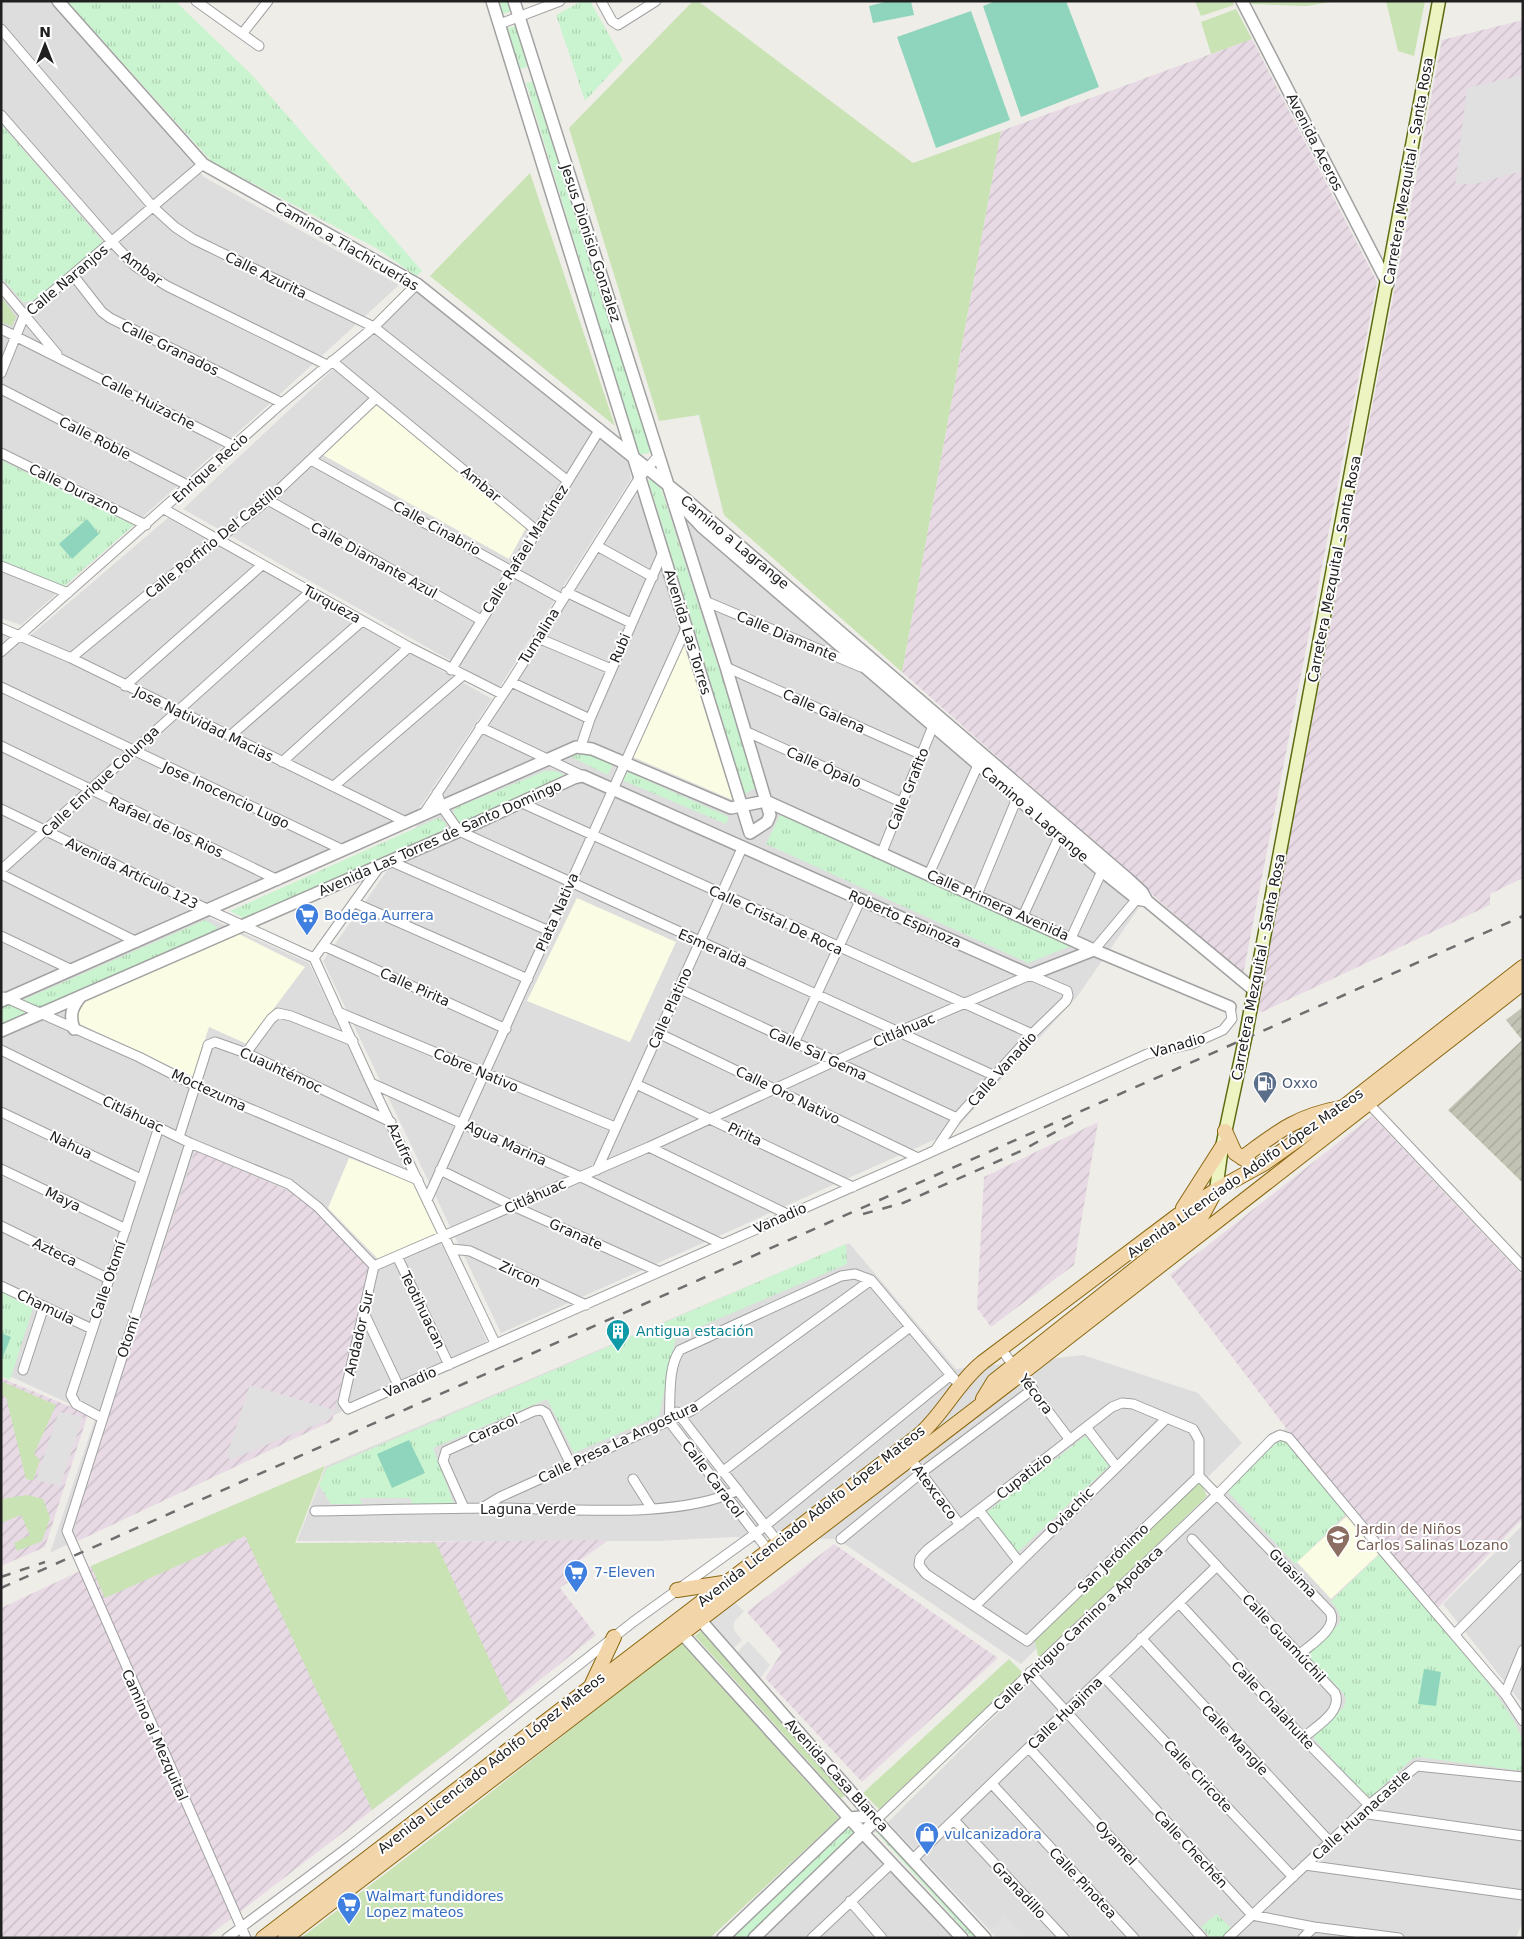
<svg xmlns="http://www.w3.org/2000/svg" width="1524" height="1939" font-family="'DejaVu Sans',sans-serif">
<defs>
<pattern id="industrial-furrows" width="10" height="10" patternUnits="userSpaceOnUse" patternTransform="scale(1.25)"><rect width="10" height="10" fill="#e8dae5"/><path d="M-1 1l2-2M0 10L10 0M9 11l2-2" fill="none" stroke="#c7bbc4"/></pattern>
<pattern id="construction-furrows" width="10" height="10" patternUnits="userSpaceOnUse" patternTransform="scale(1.25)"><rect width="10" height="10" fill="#c2c3b4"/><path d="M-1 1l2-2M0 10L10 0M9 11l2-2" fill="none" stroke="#a6a79a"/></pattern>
<pattern id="park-tufts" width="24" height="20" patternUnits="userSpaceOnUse" patternTransform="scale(1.25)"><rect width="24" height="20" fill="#caf4cf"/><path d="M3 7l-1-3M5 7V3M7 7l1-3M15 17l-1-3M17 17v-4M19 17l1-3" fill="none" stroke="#add1b1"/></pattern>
</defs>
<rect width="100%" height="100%" fill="#efede8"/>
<path fill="#dedddd" d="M1,1H52L204,177L399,285L255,417L21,625L1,618Z
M417,291L628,460L631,479L499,688L183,509Z
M636,494L687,520L1140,906L1077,997L954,1131L501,1333L323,961L386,872Z
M169,517L492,699L418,810L192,910L309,963L487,1341L50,1553L96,1416L1,1372V633L24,641Z
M849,1243L956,1369L1083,1355L1198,1393L1242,1443L1021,1664L837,1539L732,1537L658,1541H297L326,1466Z
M1286,1428L1497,1691L1523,1731V1772L1420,1760L1414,1761L1523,1783V1921L1516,1938H997L888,1822Z
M1523,1525V1705L1443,1604Z
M865,1838L957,1938H761Z"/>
<path fill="url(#industrial-furrows)" d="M1523,20V878L1490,894V905L1262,1012L1257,1011L1442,40Z
M1252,39L1377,282L1243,975L902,672L1001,131Z
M1372,1116L1523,1276V1518L1434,1612L1286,1428L1170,1275Z
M1098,1122L1074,1265L991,1327L977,1308L984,1177Z
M195,1150L298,1195L363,1257L369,1268L332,1421L78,1541L75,1535L77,1514Z
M1,1378L88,1414L45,1547L1,1566Z
M272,1489L295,1543L609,1540L572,1566L579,1574L560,1588L596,1635L510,1704L206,1938H1V1608L91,1566Z
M834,1544L998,1658L862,1782L765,1678L782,1652L747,1612Z"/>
<path fill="#fbfce4" d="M376,405L527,526L509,559L323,455Z
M684,645L735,801L633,757Z
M577,898L676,942L630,1042L527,1001Z
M235,932L305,967L247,1044L209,1027L193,1077L78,1023L79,1001Z
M349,1158L417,1184L438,1234L379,1260L328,1208Z
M1348,1515L1379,1554L1331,1599L1297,1562Z"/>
<path fill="url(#construction-furrows)" d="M1523,1007V1183L1448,1110L1522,1040L1506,1020Z"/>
<path fill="#c9e3b4" d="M693,1H698L913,163L1001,131L902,672L724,515L699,415L659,421L569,128Z
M1195,1H1232L1234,5L1201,16Z
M1250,1H1337L1307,6L1252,4Z
M1386,1H1425L1414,56L1398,51Z
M1236,9L1252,39L1211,54L1201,22Z
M530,173L615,426L430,276Z
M1,297L16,317L12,326L1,322Z
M1,1381L56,1405L34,1454L40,1460L33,1481L26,1479L6,1397L1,1395Z
M325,1466L295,1543H436L510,1704L372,1810L245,1536L105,1598L91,1566Z
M1197,1482H1200L1207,1496L1039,1660L1034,1638Z
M27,1495L43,1499L50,1518L42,1541L17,1551L14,1543L30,1535L21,1515L1,1523V1499Z
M701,1631L849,1793L841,1798L695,1636Z
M682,1642L839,1818L710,1938H301L453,1822Z
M1009,1659L1023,1673L880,1810L863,1793Z"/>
<path fill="url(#park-tufts)" d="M67,1H175L252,75L422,271L416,276L376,248L212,162Z
M498,1H509L512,11L502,14Z
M582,1H590L623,60L585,101L556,15Z
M517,26L529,66L520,69L507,28Z
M536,81L653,452L639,455L526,83Z
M1,124L104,243C86,259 47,303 23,302L1,277Z
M1,460L134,525L64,586L1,560Z
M658,479L757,787L745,794L648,480Z
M585,752L613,764L608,775L571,757Z
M545,771H555L567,776L463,824L456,821L453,815L455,808Z
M628,772L729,817L726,824L622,780Z
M781,813L1071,946L1028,963L766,844Z
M438,818L446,823L444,832L247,920L230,911Z
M205,920L217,927L218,930L42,1010L23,1000Z
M7,1002L31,1012L1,1025V1005Z
M846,1244L847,1264L676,1337L659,1416L574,1453L547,1399L433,1448L454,1504H331L319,1485L327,1468Z
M1,1292L33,1308L10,1380L1,1376Z
M1088,1434L1111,1464L1018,1552L987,1512Z
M1278,1440L1288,1442L1347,1513L1295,1564L1229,1493V1486Z
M1382,1552L1489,1684L1513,1719L1523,1740V1771L1418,1757L1412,1759L1372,1796H1366L1314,1739L1315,1734L1344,1707L1346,1701L1344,1694L1309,1657L1310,1651L1339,1624C1343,1614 1336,1608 1331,1601Z
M844,1827L854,1831L851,1836L746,1938H724Z
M878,1828L979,1938H972L875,1831Z
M1217,1914L1231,1928L1221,1938H1211L1201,1927Z"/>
<path fill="#8fd5bd" d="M889,1H911L914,15L873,23L869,6Z
M996,1H1066L1099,87L1021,117L983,6Z
M971,11L1010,120L936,148L897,37Z
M87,519L99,534L72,559L59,544Z
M1,1333L11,1337L1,1361Z
M409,1440L425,1473L392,1488L377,1454Z
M1424,1669L1441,1672L1436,1706L1418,1704Z"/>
<path fill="#e0e0e0" d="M1523,75V171L1471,185L1461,183L1455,186L1467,88Z
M250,1385L334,1410L329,1419L230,1460L227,1455Z
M59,1412L83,1417L60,1486L36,1480Z
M360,1498H410L414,1509L364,1510Z
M731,1599L744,1611L734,1622V1630L742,1640L731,1651L706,1620Z
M748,1641L770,1665L759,1680L735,1654Z
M1005,1916L1024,1936L1023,1938H997L990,1931Z"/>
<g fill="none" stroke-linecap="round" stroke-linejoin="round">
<g stroke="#a1a1a1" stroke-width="11">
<path id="minor" d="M196,1L259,46
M601,1L612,21L618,25L656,1
M500,24L560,1
M1,29L153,207L175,227L193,239L374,327L568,481
M242,34L268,1
M1,115L112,242L135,266L167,286L327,365
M73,275L102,312L110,318L282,403
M1,287L57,354
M1,329L234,446
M332,361L537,531
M1,373L24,316L203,164
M1,389L189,486
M1,453L146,525
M311,460L562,599
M268,500L481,620
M164,509L409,647L502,694
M597,546L653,577
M1,566L68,593
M566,592L631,623
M705,601L861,667
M1,628L71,658L406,822
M538,638L611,669
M1,652L282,403L374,327L417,284
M71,658L151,592L268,500L375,399
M726,667L922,755
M451,670L600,429
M511,682L590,719
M125,686L262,565
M1,687L343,850
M480,727L583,776
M745,731L903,803
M230,736L362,621
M1,746L278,880
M581,746L590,719L663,552
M282,762L409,647
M334,786L462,676
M437,793L442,807L459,831L995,1076
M522,803L1032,1034
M1,809L209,910L314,958
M423,815L511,682L640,477L658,456
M882,852L933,726
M390,861L547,930
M1,870L310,592
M1,874L137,942
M929,874L978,765
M977,895L1017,798L1021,794
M355,903L528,979
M1023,916L1060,835
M1,936L72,970
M1071,938L1102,871
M324,946L506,1029
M1094,950L1141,894
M314,958L371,1083L495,1343
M314,958L380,866
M678,988L957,1118
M4,997L139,1057L194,1085L418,1180
M338,1012L615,1127
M658,1033L918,1158
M794,1043L861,899
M1,1050L190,1143L289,1184L318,1207L374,1266
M246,1053L271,1019L278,1013L291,1016L353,1041
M371,1083L581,1177L722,1244
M636,1084L853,1187
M1369,1104L1523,1267
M1,1112L141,1179
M179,1137L207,1049L208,1045L215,1042L246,1053L391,1122
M190,1143L67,1531L246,1938
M649,1147L787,1214
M1,1169L126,1229
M440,1170L513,1206L658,1271
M597,1170L743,846
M428,1198L687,626
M1,1226L109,1279
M452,1249L470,1251L586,1305
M397,1256L449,1365
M374,1266L343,1402L348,1409L918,1158L1147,1054L1192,1044L1223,1030L1232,1019L1230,1007
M374,1266L649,1147L898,1032L1030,975L1067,991L1068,996L1066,1001L1032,1034L957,1118L936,1149
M1,1286L92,1329
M364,1313L399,1387
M1001,1349L1070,1440
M23,1370L44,1306
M677,1412L778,1542
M102,1418L76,1404L71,1395L159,1127
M1086,1427L1116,1466
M910,1458L960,1525
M722,1472L910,1327
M1199,1476L1027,1641L926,1574L919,1565L920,1558L927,1550L1112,1407L1122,1403L1133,1404L1193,1429L1199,1440V1476L1330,1612C1339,1628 1310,1645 1300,1654
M633,1479L652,1509
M464,1508L443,1461L446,1451L534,1411L541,1410L546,1413L571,1465
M482,1508L500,1497L691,1411L871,1280
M979,1510L1019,1562
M315,1511C378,1510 442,1508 505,1508C570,1509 681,1519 738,1490
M841,1539L921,1473L1033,1389
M1192,1539L1335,1693C1343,1712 1315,1727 1303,1738
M768,1550L669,1421C671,1400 667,1368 680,1350L841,1276L855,1274L871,1280L955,1380
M1179,1603L1303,1738L1369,1805
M975,1606L1167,1418
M1455,1634L1523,1565
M1141,1638L1330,1842
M1030,1672L1252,1915L1314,1927L1399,1938
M1103,1676L1293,1877
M1505,1694L1523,1650
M1029,1748L1202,1938
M992,1784L1134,1938
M1361,1813L1523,1836
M876,1820L1218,1494L1272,1439L1280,1435L1289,1438L1371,1537L1505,1694L1523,1721
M954,1820L1064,1938
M913,1859L1217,1566
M1305,1865L1523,1895
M850,1901L882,1938
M227,1938L351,1845L633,1622L755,1534L951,1375
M812,1938L892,1863
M1228,1938L1369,1805L1417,1766L1523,1777
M1303,1938L1314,1927"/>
</g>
<g stroke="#a1a1a1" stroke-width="14">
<path id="tertiary" d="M58,1L203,164L417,284L683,497L1128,879L1142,892L1147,901L1254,990
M492,1L750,833L767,822L770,815L726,667L514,1
M1242,1L1388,284
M680,496L686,510L702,527L1102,871L1137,899L1147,901
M766,801L1094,950L1230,1007
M1,1001L576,747L592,749L731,808L766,801
M74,1029C69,1015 72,1007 81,996
M1,1031L459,831L574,778L583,776L1030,975L1094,950
M696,1615L872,1816L985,1938
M677,1628L862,1832L962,1938
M723,1938L849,1818L872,1816
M754,1938L876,1820"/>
</g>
<g stroke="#5e6c12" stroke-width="15">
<path id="secondary" d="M1216,1190L1222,1147L1245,1039L1439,1"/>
</g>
<g stroke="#8b6811" stroke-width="16">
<path id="primary" d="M1225,1131L1235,1153L1249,1162
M1242,1158C1276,1133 1296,1116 1340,1108
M1183,1208L1222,1147
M983,1399L994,1381L1202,1216L1216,1190
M677,1590L723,1583
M592,1684L614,1637
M263,1938L918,1436C943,1415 957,1383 983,1362L1177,1216L1216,1190L1265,1163L1337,1112L1523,967
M285,1938L1021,1374L1523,983"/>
</g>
<use href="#minor" stroke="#fff" stroke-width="9"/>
<use href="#tertiary" stroke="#fff" stroke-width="11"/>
<use href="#secondary" stroke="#eef3c2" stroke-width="12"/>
<use href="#primary" stroke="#f2d6aa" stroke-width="14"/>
<path stroke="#6e6e6e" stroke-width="2.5" stroke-dasharray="10 10" stroke-linecap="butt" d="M863,1214L903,1203L1021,1151L1075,1121
M1,1577L45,1562
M1,1588L1523,916"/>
</g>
<defs>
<g id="supermarket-pin" transform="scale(1.25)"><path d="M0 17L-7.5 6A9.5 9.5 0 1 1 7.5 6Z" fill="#3f7fe0" stroke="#fff"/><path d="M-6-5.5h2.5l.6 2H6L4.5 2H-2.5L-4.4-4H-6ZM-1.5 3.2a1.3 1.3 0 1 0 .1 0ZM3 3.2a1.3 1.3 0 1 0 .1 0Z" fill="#fff"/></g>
<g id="fuel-pin" transform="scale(1.25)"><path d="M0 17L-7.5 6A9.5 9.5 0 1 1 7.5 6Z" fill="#5c6f8a" stroke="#fff"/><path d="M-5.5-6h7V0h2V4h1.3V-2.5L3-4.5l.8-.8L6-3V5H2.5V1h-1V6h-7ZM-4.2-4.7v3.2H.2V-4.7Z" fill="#fff"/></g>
<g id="building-pin" transform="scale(1.25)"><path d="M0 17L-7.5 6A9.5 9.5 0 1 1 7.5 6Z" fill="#0f9aa8" stroke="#fff"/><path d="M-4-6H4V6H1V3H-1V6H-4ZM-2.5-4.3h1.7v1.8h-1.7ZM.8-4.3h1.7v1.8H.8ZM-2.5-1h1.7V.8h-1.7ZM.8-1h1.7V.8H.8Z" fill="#fff"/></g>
<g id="school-pin" transform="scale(1.25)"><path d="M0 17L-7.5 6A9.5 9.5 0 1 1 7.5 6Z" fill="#8d6e63" stroke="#fff"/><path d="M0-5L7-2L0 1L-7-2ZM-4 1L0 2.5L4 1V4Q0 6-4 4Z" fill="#fff"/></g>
<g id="shop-pin" transform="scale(1.25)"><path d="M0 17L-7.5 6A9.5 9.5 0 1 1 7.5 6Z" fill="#3f7fe0" stroke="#fff"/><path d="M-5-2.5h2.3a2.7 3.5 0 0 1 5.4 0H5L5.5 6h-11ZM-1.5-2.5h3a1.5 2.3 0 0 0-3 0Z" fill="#fff"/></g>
</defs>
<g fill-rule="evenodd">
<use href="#supermarket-pin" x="307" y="915"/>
<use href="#fuel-pin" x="1265" y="1083"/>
<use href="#building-pin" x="618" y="1331"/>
<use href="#school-pin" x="1338" y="1537"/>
<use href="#supermarket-pin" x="576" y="1572"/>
<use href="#shop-pin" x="927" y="1834"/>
<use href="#supermarket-pin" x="349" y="1904"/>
</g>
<g text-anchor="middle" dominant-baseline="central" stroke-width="4" stroke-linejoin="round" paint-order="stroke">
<g font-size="14" fill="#202020" stroke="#fff">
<text transform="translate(1315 142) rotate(63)">Avenida Aceros</text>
<text transform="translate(1408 171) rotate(-80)">Carretera Mezquital - Santa Rosa</text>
<text transform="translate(591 243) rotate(72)">Jesus Dionisio Gonzalez</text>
<text transform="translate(347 246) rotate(30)">Camino a Tlachicuerías</text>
<text transform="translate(142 268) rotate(37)">Ambar</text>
<text transform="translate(266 275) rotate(26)">Calle Azurita</text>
<text transform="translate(67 280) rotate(-40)">Calle Naranjos</text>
<text transform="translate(170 348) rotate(26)">Calle Granados</text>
<text transform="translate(148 402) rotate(27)">Calle Huizache</text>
<text transform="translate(95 438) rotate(27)">Calle Roble</text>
<text transform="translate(210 468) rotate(-42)">Enrique Recio</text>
<text transform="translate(481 484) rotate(40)">Ambar</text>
<text transform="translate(74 489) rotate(26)">Calle Durazno</text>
<text transform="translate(437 528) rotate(29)">Calle Cinabrio</text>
<text transform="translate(214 541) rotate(-39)">Calle Porfirio Del Castillo</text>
<text transform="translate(735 542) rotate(40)">Camino a Lagrange</text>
<text transform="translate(525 549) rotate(-58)">Calle Rafael Martínez</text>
<text transform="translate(374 560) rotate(29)">Calle Diamante Azul</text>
<text transform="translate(1334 569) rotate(-79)">Carretera Mezquital - Santa Rosa</text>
<text transform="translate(332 604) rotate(29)">Turqueza</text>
<text transform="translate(688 632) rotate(73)">Avenida Las Torres</text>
<text transform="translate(539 636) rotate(-58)">Tumalina</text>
<text transform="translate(787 636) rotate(23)">Calle Diamante</text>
<text transform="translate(620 648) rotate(-67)">Rubi</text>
<text transform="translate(824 711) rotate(24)">Calle Galena</text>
<text transform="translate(204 724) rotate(26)">Jose Natividad Macias</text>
<text transform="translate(824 767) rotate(24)">Calle Ópalo</text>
<text transform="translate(100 781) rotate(-43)">Calle Enrique Colunga</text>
<text transform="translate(908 789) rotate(-68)">Calle Grafito</text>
<text transform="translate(226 795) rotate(25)">Jose Inocencio Lugo</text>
<text transform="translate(1035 814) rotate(41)">Camino a Lagrange</text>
<text transform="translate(166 827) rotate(25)">Rafael de los Rios</text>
<text transform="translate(440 838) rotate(-24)">Avenida Las Torres de Santo Domingo</text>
<text transform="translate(132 873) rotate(26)">Avenida Artículo 123</text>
<text transform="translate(998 905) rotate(24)">Calle Primera Avenida</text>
<text transform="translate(557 912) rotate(-66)">Plata Nativa</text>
<text transform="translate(905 919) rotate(24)">Roberto Espinoza</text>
<text transform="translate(776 920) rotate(25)">Calle Cristal De Roca</text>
<text transform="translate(713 948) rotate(24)">Esmeralda</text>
<text transform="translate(1258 967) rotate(-79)">Carretera Mezquital - Santa Rosa</text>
<text transform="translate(415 987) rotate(24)">Calle Pirita</text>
<text transform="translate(670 1008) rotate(-66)">Calle Platino</text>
<text transform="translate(904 1030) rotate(-23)">Citláhuac</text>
<text transform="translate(1178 1045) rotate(-16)">Vanadio</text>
<text transform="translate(818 1054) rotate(25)">Calle Sal Gema</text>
<text transform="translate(1002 1069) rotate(-48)">Calle Vanadio</text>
<text transform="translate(281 1070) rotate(25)">Cuauhtémoc</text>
<text transform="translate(476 1070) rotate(23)">Cobre Nativo</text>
<text transform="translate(209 1090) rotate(25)">Moctezuma</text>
<text transform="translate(788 1095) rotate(26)">Calle Oro Nativo</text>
<text transform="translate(133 1114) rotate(26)">Citláhuac</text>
<text transform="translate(745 1134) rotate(26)">Pirita</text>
<text transform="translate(506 1143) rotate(25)">Agua Marina</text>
<text transform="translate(401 1144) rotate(65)">Azufre</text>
<text transform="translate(71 1145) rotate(26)">Nahua</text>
<text transform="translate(1245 1173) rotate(-35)">Avenida Licenciado Adolfo López Mateos</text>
<text transform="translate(535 1196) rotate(-24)">Citláhuac</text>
<text transform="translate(63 1199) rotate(26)">Maya</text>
<text transform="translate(780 1218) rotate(-24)">Vanadio</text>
<text transform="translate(576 1234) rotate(24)">Granate</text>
<text transform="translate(55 1252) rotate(26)">Azteca</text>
<text transform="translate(520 1274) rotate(25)">Zircon</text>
<text transform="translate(108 1280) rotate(-71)">Calle Otomí</text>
<text transform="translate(46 1307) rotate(26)">Chamula</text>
<text transform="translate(423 1310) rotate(64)">Teotihuacan</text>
<text transform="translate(359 1333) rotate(-77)">Andador Sur</text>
<text transform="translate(128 1337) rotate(-72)">Otomí</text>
<text transform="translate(410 1382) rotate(-24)">Vanadio</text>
<text transform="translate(1036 1394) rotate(53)">Yécora</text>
<text transform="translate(493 1429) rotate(-24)">Caracol</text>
<text transform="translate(618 1442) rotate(-25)">Calle Presa La Angostura</text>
<text transform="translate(1024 1476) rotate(-38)">Cupatizio</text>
<text transform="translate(713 1479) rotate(53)">Calle Caracol</text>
<text transform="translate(935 1492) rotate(53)">Atexcaco</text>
<text x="528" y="1509">Laguna Verde</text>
<text transform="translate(1070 1511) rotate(-45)">Oviachic</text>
<text transform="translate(811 1516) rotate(-38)">Avenida Licenciado Adolfo López Mateos</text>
<text transform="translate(1113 1558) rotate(-44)">San Jerónimo</text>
<text transform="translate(1293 1573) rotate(46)">Guasima</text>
<text transform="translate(1078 1628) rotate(-44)">Calle Antiguo Camino a Apodaca</text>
<text transform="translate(1284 1638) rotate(47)">Calle Guamúchil</text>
<text transform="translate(1273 1705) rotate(47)">Calle Chalahuite</text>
<text transform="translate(1065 1713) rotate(-44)">Calle Huajima</text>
<text transform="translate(155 1735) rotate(66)">Camino al Mezquital</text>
<text transform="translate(1235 1740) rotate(47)">Calle Mangle</text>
<text transform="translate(491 1763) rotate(-38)">Avenida Licenciado Adolfo López Mateos</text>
<text transform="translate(837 1775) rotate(48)">Avenida Casa Blanca</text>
<text transform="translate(1198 1776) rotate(47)">Calle Ciricote</text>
<text transform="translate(1361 1815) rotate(-42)">Calle Huanacastle</text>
<text transform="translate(1116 1843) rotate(48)">Oyamel</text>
<text transform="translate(1191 1849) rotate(47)">Calle Chechén</text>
<text transform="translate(1083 1883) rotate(47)">Calle Pinotea</text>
<text transform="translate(1019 1890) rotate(47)">Granadillo</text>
</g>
<g font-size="14" fill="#366cbe" stroke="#fff" text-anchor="start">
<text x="324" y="915">Bodega Aurrera</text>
<text x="594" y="1572">7-Eleven</text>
<text x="944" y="1834">vulcanizadora</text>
<text x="366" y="1896">Walmart fundidores<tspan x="366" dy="16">Lopez mateos</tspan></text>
</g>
<g font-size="14" fill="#4e5e75" stroke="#fff" text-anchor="start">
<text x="1282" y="1083">Oxxo</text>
</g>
<g font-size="14" fill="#0d838f" stroke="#fff" text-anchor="start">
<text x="636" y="1331">Antigua estación</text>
</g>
<g font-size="14" fill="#785e54" stroke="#fff" text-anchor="start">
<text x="1356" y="1529">Jardin de Niños<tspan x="1356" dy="16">Carlos Salinas Lozano</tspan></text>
</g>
</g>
<rect width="1524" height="1939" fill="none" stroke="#202020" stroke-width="5"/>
<g transform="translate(45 45)" stroke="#ffffff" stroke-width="4" paint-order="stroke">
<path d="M0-4L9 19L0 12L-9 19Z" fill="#202020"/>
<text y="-8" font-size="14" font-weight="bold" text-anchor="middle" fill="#202020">N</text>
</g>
</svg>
